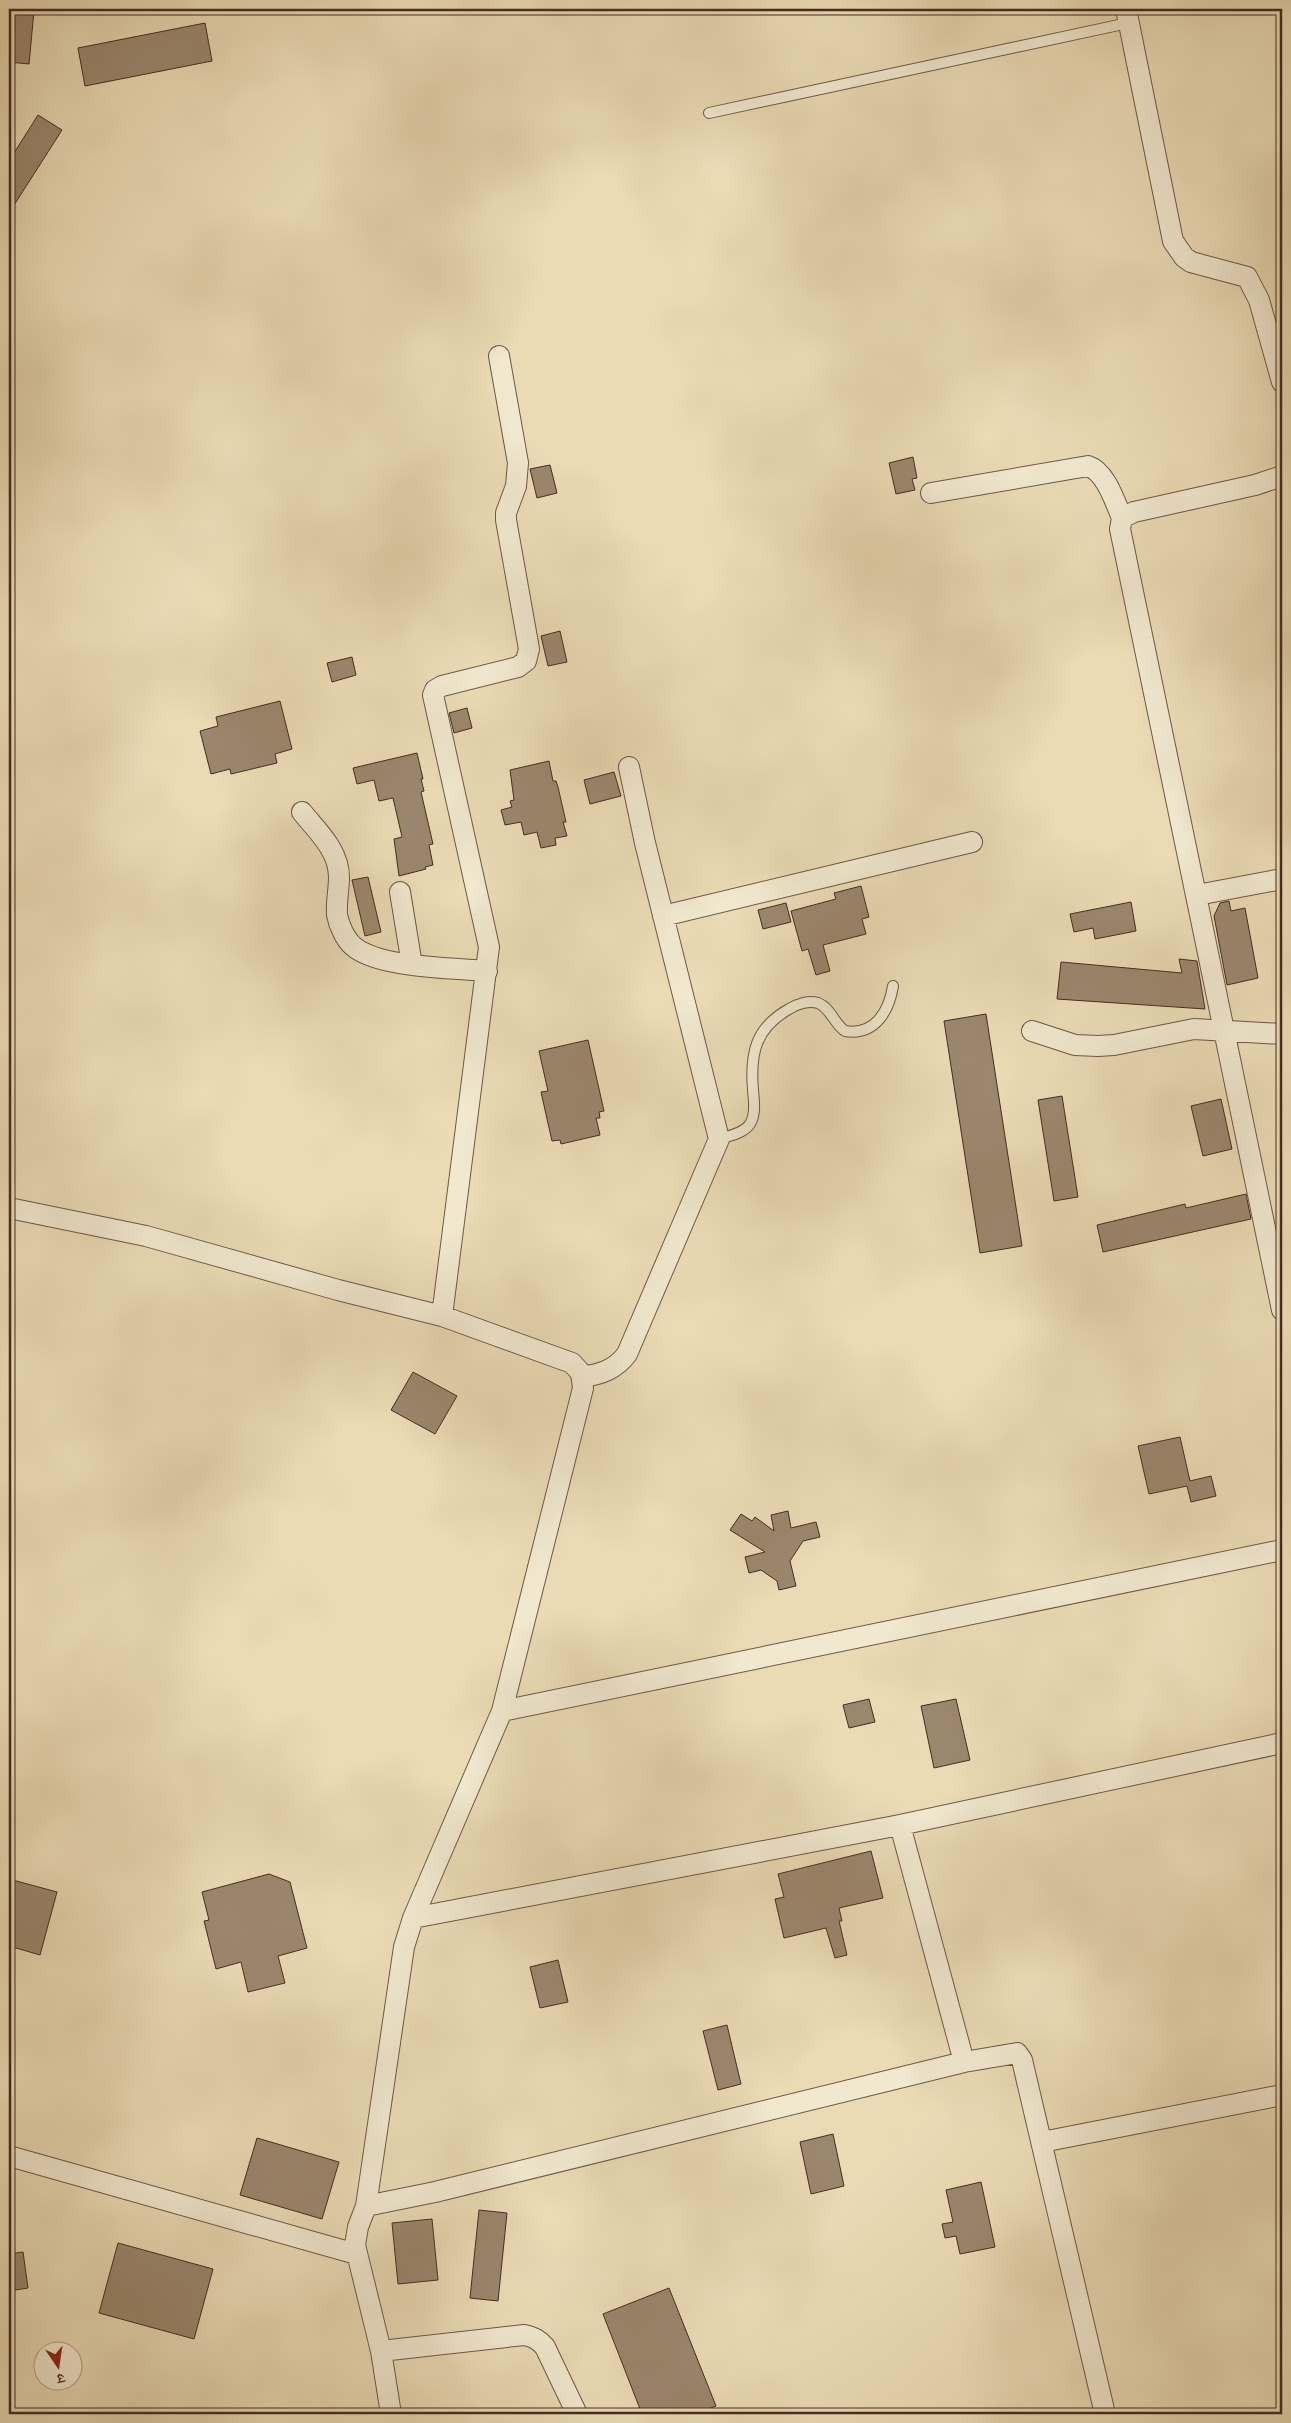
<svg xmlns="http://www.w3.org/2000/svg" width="1291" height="2423" font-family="'IM FELL DW Pica','Noto Serif Devanagari',serif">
<rect width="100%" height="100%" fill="#eadbb5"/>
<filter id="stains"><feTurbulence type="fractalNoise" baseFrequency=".004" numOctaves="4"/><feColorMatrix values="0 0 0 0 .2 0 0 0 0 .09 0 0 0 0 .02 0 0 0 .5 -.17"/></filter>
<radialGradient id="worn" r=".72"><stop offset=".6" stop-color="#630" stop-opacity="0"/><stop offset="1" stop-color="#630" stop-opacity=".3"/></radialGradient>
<path fill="#9b876e" stroke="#462b21" d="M9,9L34,11L29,64L9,62Z
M205,23L212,61L85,86L78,48Z
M38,115L62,130L9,213V161Z
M913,457L917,478L912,479L915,490L896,494L889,463Z
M550,465L557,493L537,498L530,469Z
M560,631L567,662L548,666L541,636Z
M352,657L356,675L332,682L327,663Z
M280,701L292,749L275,754L277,763L231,774L230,769L211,774L200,731L218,726L216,717Z
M467,708L472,728L454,733L449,713Z
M417,753L423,779H421L424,791L421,792L433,844L429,845L433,865L425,867L426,869L399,876L394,839L402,837L393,798L379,801L374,780L357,784L353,768Z
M549,761L553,781H556L558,787L566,822H563L567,836L555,838L556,845L541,848L537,832L524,835L521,822L505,825L501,810L512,807L510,801L514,800L510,770Z
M614,772L621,796L590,804L584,780Z
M368,877L381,932L365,936L352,880Z
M861,886L869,917L862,919L866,934L823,945L830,971L816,975L808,949L802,951L791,911L836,899L834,893Z
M1229,901L1231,911L1245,908L1258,978L1227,985L1214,916L1220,903Z
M1131,902L1136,931L1095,939L1093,928L1074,932L1070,914Z
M786,903L791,922L763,929L758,910Z
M1179,959L1197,961L1205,1009L1057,999L1061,962L1182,973Z
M986,1014L1022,1246L980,1253L944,1021Z
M588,1040L604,1111L599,1112L600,1118H596L600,1135L561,1144L560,1140L552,1141L541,1092L548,1091L539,1051Z
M1062,1096L1078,1197L1054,1201L1038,1100Z
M1221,1099L1232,1149L1203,1156L1191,1106Z
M1246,1194L1251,1219L1103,1252L1097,1225L1185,1204L1186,1208Z
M413,1372L457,1396L435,1434L391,1410Z
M1180,1437L1190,1481L1211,1476L1216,1496L1191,1502L1187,1486L1149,1494L1138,1446Z
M788,1511L791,1528L816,1522L820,1537L803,1541L790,1561L796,1586L779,1590L777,1581L761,1570L749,1573L745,1557L765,1552L730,1530L741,1514L752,1521L755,1517L774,1531L771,1515Z
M869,1699L875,1722L849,1728L843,1705Z
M956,1699L970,1760L934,1768L921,1706Z
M871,1851L883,1898L839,1908L842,1921H839L847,1955L835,1958L826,1928L784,1938L775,1899L784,1897L778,1874Z
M269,1874L290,1882L307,1948L278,1956L285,1983L248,1992L241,1962L216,1969L204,1921L209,1920L202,1892Z
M9,1879L57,1892L40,1955L9,1946Z
M558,1960L568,2002L540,2008L530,1967Z
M727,2025L741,2084L718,2090L703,2031Z
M833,2134L844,2186L811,2194L800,2142Z
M257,2138L339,2162L322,2219L240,2195Z
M981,2182L995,2247L960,2254L956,2236L945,2238L942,2224L953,2222L946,2190Z
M479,2210L507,2213L498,2301L470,2298Z
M432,2219L438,2280L398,2284L392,2223Z
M118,2243L213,2269L194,2339L99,2313Z
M23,2252L28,2288L9,2291V2254Z
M669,2288L716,2406L696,2414H642L603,2314Z"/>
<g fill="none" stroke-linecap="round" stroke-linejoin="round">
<g stroke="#6f5746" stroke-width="12">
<path id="service" d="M709,113L1128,23
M719,1139C729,1136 744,1133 750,1124C756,1114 754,1101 753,1090C750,1054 755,1028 789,1009C797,1004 809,1000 818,1003C831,1008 834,1024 845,1031C875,1036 889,1011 893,986"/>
</g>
<g stroke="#6f5746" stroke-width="22">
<path id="minor" d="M1126,9L1173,241L1184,257L1191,262L1247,277L1259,300L1282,382
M1282,476L1255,485L1134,512L1122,518L1120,529L1282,1310
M931,493L1088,466C1106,472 1115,502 1122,518
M302,812C317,831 339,850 339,877C339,890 336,902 337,915C339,925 345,939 353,946C378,968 453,968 487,971
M400,892L412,965
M1197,895L1282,879
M663,916L972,842
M1032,1031L1075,1045L1098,1046L1114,1045L1194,1029L1282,1034
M9,1208L146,1236L338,1290L442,1316L572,1363L581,1373L583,1388L502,1711L413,1918L404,1947L366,2206L358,2227L355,2245L381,2351L391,2414
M442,1316L489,947L433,695L435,690L442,686L518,667L526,661L529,649L506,520V513L516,486L518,463L499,356
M582,1377C601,1374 615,1370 627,1354L719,1139L645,843L629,767
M502,1711L1282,1550
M900,1825L964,2062
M413,1918L900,1825L1282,1743
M1042,2142L1282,2095
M9,2156L356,2254
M366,2206L435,2192L964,2062L1017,2053L1022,2060L1105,2414
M381,2351L524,2335C534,2337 539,2340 545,2347L577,2414"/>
</g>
<use href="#service" stroke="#f1e8cf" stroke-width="10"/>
<use href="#minor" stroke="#f1e8cf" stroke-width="20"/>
</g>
<rect width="1291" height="2423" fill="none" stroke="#eadbb5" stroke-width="30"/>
<rect x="10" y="10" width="1271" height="2403" fill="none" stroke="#462b21" stroke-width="2.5"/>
<rect x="15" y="15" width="1261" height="2393" fill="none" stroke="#462b21"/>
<g transform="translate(58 2366) rotate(167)"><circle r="24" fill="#f1e8cf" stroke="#ad9c89"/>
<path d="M0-4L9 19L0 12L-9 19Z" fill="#8f2418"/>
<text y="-8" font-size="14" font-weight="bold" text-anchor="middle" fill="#462b21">उ</text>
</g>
<rect width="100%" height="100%" filter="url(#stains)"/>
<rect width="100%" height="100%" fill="url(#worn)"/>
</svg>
